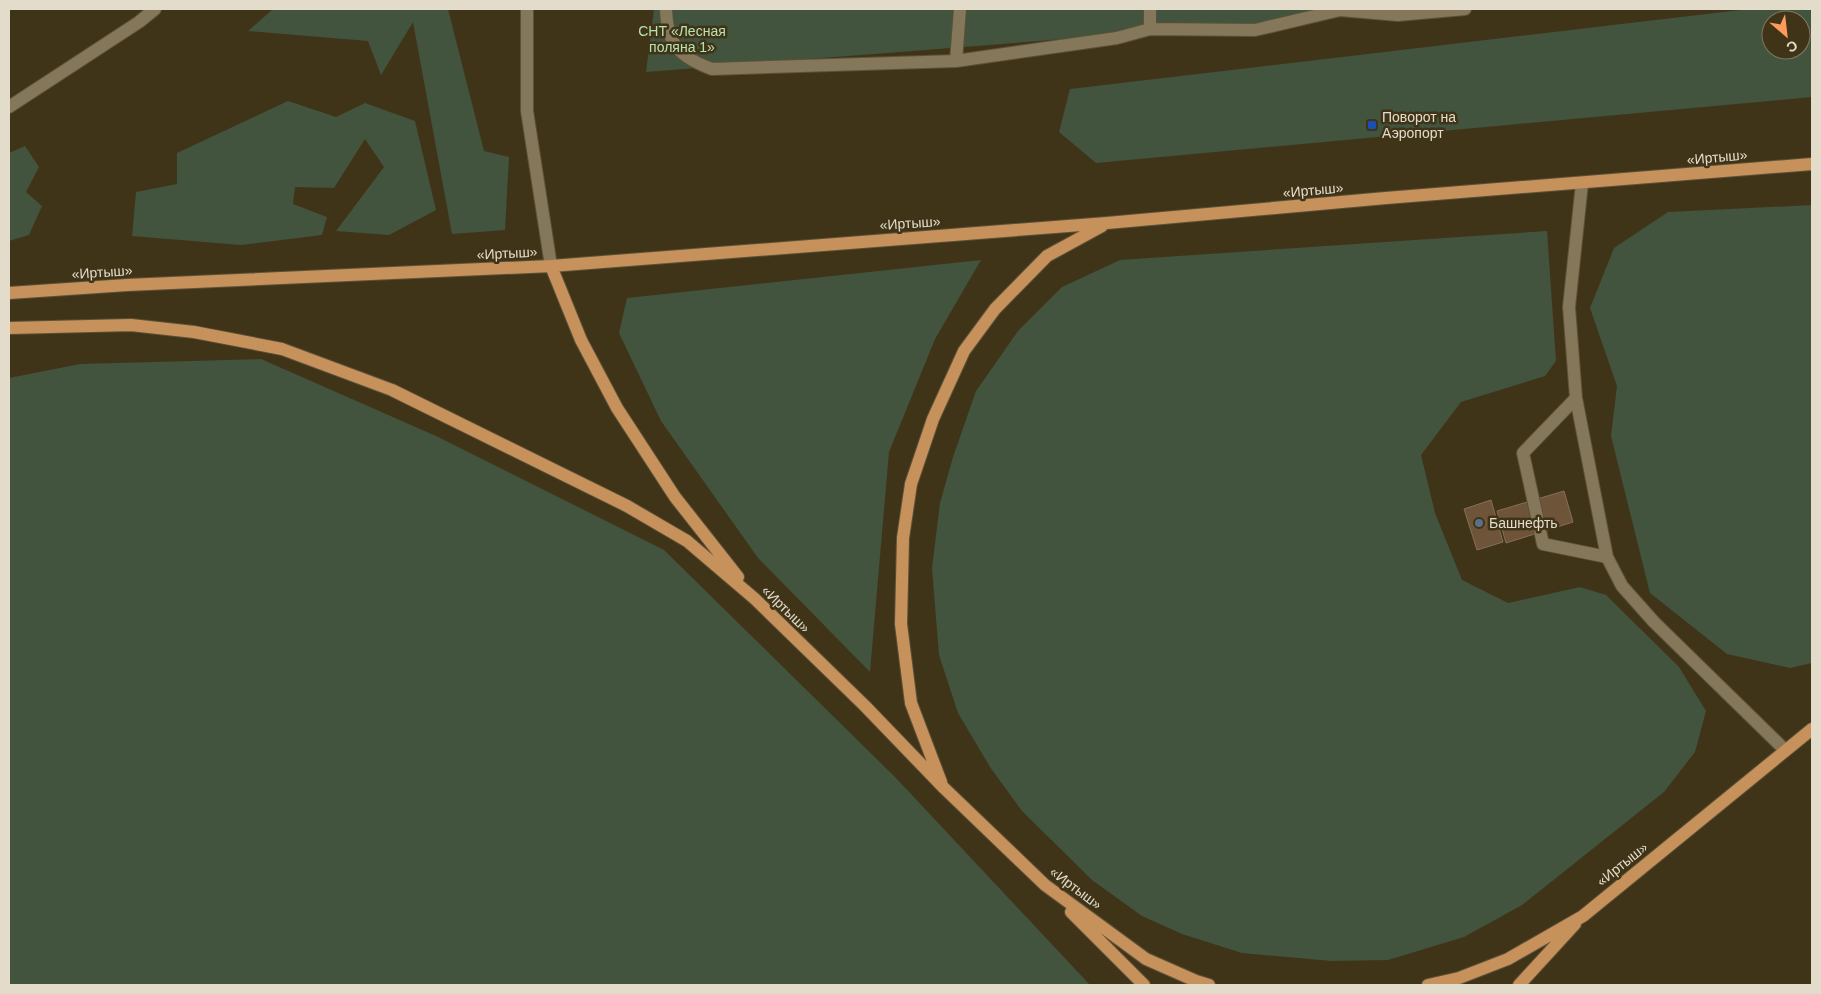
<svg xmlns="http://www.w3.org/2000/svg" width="1821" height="994" font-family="Helvetica,sans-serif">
<rect width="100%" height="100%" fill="#403418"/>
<path fill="#42533e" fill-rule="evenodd" d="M273,9H448L484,151L509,157L505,230L452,234L413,22L381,75L368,41L248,31Z
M654,9H1444L646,72Z
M1749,9H1812V97L1096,163L1059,132L1070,89ZM1771,20H1801V50H1771Z
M288,101L336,117L365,103L415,121L436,210L389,235L336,231L384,167L365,139L334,188L295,187L293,204L327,217L322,235L241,245L132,236L136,192L177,184V153Z
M25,146L39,167L26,192L42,206L29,235L9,241V153Z
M1812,205V663L1790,668L1727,654L1650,593L1611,436L1617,386L1590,308L1614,248L1668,212Z
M1547,231L1556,361L1545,376L1461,402L1421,455L1435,513L1462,580L1508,603L1580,587L1606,595L1679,667L1706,711L1695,752L1664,792L1522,905L1464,937L1388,960L1332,961L1242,953L1182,934L1142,916L1092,880L1022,811L990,767L958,713L939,655L932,568L940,503L953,457L976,391L1018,331L1062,287L1120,260Z
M981,260L935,339L889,452L870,672L758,558L661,421L619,333L627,298Z
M261,359L436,436L664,550L896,778L1090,985H9V378L80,364Z"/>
<path fill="#6e5439" stroke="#866f56" d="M1564,491L1573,522L1506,543L1497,511Z
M1491,500L1503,542L1477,550L1464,509Z"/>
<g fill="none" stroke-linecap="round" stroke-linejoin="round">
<g stroke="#5c5239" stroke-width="14">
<path id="minor" d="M527,9V111L551,266
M666,9C667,44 679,57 712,69L956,61L1117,38L1150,29L1255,30L1340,10L1398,15L1465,9
M1150,29V9
M956,61L960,9
M9,107L139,22L155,9
M1582,183L1569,307L1576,398L1607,557L1622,586L1654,622L1785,750
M1576,398L1523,453L1543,544L1607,557"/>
</g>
<g stroke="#5c5239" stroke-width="14">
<path id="major" d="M551,266L581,340L617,408L675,497L738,577
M9,293L127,285L551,266L1107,223L1386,198L1812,164
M9,328L131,325L194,332L282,349L392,390L627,506L687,541L755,599L865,706L944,788L1045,885L1146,959L1196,981L1209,985
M941,782L911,703L901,624L903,538L911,484L933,419L964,351L995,309L1047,256L1102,226
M1071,912L1144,985
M1428,985L1459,978L1508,959L1583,916L1812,729
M1519,985L1575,924"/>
</g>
<use href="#minor" stroke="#857759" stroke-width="12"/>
<use href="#major" stroke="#c7915b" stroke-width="12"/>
</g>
<rect fill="#1a4fb4" stroke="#403418" stroke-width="2" x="1367" y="120" width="10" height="10" rx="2.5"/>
<circle fill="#5c6f8a" stroke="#403418" stroke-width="2" cx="1479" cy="523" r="5"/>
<g text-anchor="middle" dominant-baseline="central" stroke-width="5" stroke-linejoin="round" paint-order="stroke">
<g font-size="14" fill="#b8e2af" stroke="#403418">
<text x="682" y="31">СНТ «Лесная<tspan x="682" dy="16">поляна 1»</tspan></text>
</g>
<g font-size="14" fill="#e3dccb" stroke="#403418" text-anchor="start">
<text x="1382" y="117">Поворот на<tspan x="1382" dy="16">Аэропорт</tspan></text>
<text x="1489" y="523">Башнефть</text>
</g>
<g font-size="14" fill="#e3dccb" stroke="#403418">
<text transform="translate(1717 157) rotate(-5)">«Иртыш»</text>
<text transform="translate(1313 190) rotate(-5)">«Иртыш»</text>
<text transform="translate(910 223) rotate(-4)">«Иртыш»</text>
<text transform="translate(507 253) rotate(-3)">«Иртыш»</text>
<text transform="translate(102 272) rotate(-4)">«Иртыш»</text>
<text transform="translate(786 609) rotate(44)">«Иртыш»</text>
<text transform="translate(1622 864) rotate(-39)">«Иртыш»</text>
<text transform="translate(1076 888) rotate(37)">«Иртыш»</text>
</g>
</g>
<rect width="1821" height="994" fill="none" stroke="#e3dccb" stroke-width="20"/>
<g transform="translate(1786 35) rotate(152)"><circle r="24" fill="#403418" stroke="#817760"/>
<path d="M0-4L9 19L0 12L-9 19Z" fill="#ff9b5a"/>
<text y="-8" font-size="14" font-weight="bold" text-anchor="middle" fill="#e3dccb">С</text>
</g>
</svg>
